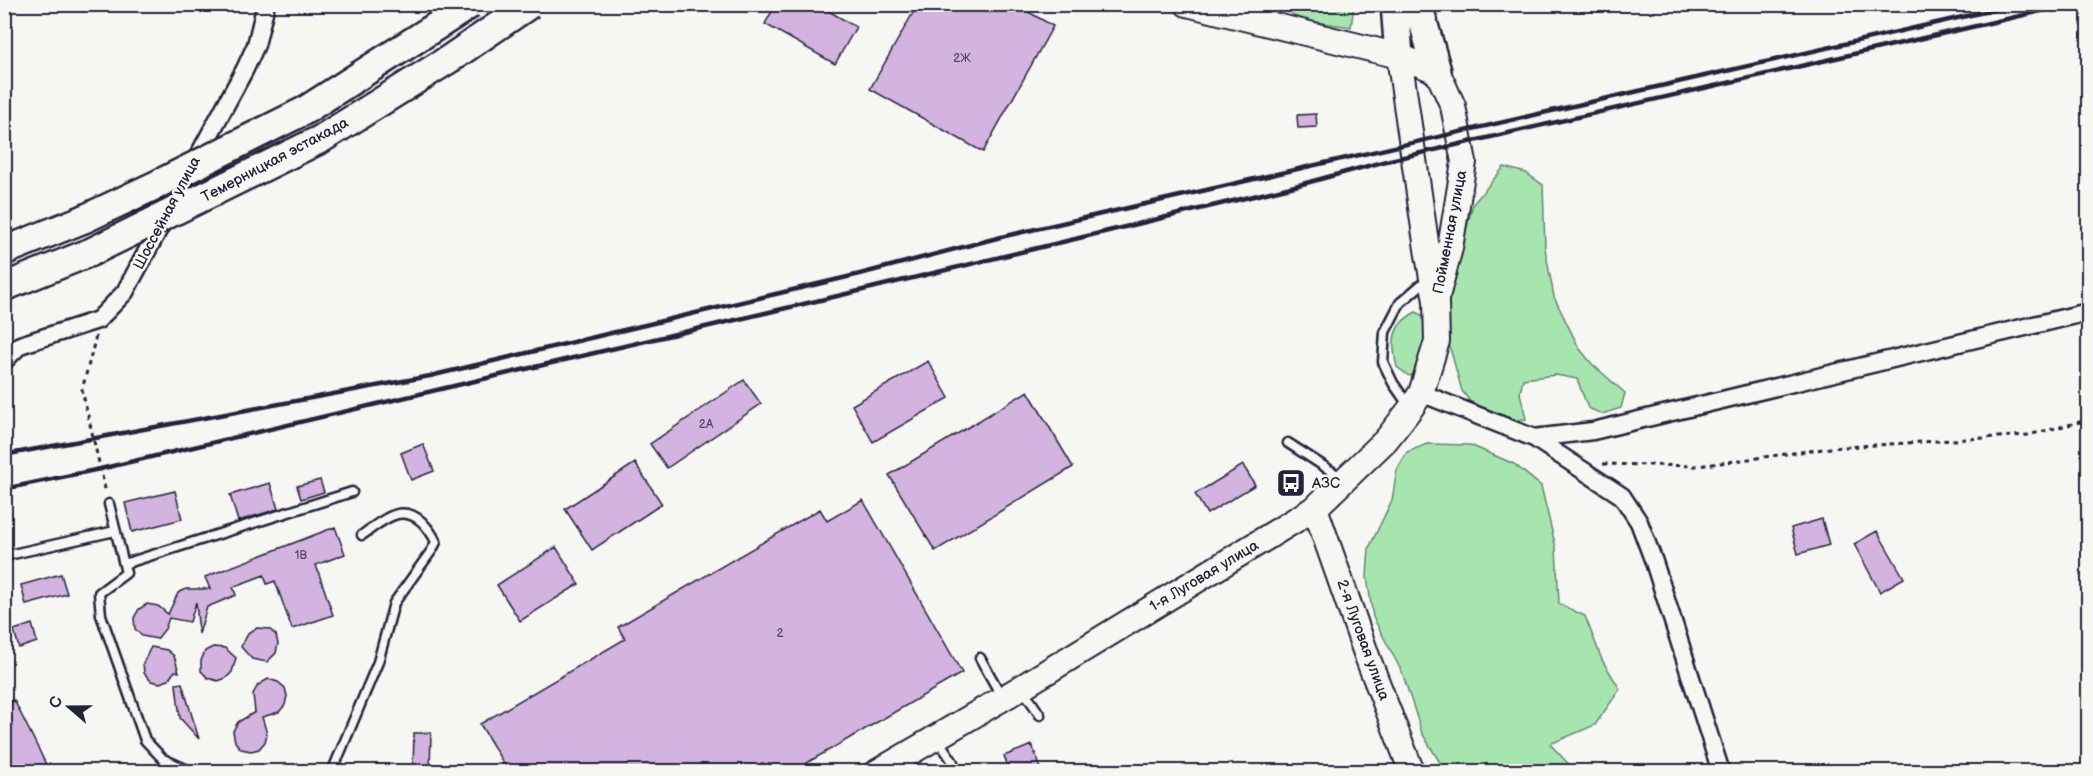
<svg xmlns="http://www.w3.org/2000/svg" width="2093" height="776" font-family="'Balsamiq Sans',sans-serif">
<rect width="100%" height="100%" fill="#f6f6f2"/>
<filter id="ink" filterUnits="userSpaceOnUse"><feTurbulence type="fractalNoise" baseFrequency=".0167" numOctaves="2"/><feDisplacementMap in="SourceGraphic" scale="12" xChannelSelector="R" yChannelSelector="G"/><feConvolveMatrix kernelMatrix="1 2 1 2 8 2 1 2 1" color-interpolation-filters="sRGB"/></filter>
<g filter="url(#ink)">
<path fill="#a6e6ae" stroke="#648474" stroke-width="1.5" d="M1289,5H1354L1351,27L1294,19Z
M1504,167L1526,173L1543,185L1545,249L1554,297L1579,348L1592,364L1625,393L1621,408L1602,414L1588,408L1577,379L1556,375L1523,379L1520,393L1526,419L1509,421L1478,412L1462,391L1442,319L1473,204Z
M1416,312L1425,317L1427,328L1418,373L1409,376L1397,367C1391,342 1391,325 1416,312Z
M1427,444L1470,445L1484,451L1514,464L1541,486L1556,548L1559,604L1585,616L1602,660L1620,689L1595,725L1550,744L1575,771H1445L1422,733L1402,672L1373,617L1367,577L1369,548L1392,500L1397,470L1407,452Z"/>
<path fill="#d3b3df" stroke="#22223b" stroke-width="1.5" d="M776,4H817L856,27L835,64L765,24Z
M918,4H1015L1053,26L983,152L870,89Z
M1316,114L1317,127L1298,128L1297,115Z
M928,361L949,398L873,442L852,405Z
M744,380L761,404L667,468L650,444Z
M1028,391L1073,467L935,551L889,475Z
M423,444L434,471L411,480L401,453Z
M635,463L662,504L592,550L565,509Z
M1243,465L1255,485L1207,514L1195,494Z
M320,480L324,492L301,499L297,486Z
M270,483L278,509L238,521L230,495Z
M175,491L182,519L132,532L125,503Z
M863,500L962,673L793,771H508L480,724L625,639L618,627L820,509L827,521Z
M1822,519L1829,545L1798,554L1791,528Z
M335,527L345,554L316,565L333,615L292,629L275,581L267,584L264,575L233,587L236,595L207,607L199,634L196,602L190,622L169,618L165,629L157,639L142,636L135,629L134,618L139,609L147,604L158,606L168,614L178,593L186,589H210L205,577Z
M1877,531L1904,578L1880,592L1854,544Z
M556,547L579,584L520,621L497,585Z
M61,574L67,594L26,605L21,585Z
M32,624L37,642L19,648L14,630Z
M257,628L269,629L276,635L278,644L276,653L267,662L252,659L241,647L249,632Z
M151,647L167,650L174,656L179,672L175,671L168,680L160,683L151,681L144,673L143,663Z
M213,647L225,648L236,658L232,672L226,678L218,681L208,678L201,671V661L205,651Z
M268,679L278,682L285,688L287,696L285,705L279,712L262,717L267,734L265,742L259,749L251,751L241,749L235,742L233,731L238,722L255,712L253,694L258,685Z
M182,683L199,739L180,718L176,684Z
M14,700L40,752L49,771H4V705Z
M414,733H431L430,771H413Z
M1032,745L1042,771H1010L1004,756Z"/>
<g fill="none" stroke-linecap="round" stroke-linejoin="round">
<g stroke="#22223b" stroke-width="13">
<path id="lane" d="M1265,4L1271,22
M1409,406L1393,383L1383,362L1385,332L1400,303L1429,278
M1288,443L1342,478
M109,504L126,573L99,593L101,615L145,740L163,759L192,772
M4,556L115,531
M124,564L352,492
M980,658L1002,697
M1022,688L1040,715
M937,738L953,762
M332,772L378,662L394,603L432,550L436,542C432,533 428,528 422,522C400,502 381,522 362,535"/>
</g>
<g stroke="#22223b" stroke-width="21">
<path id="street" d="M4,361L20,345L98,320L125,292L245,69L256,45L266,4
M1421,393L1534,438L1593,431L2088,312
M1534,438L1622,496L1639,522L1654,562L1721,772"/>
</g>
<g stroke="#22223b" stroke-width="28">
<path id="secondary" d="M1187,4L1399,56L1437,71L1453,106L1464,162L1450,248L1438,293
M1315,508L1368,659L1412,772
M877,772L1022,687L1315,508L1386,440L1411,408L1421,393L1437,341L1436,301L1427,249L1399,56"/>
</g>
<g stroke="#22223b" stroke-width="32">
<path id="primary" d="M1395,4L1399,56
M1418,4L1437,71"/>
</g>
<path stroke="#22223b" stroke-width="3" stroke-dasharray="4.5 4.5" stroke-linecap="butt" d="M96,336L82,390L106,493
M1603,464L1698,466L1830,448L2028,435L2088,420"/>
<use href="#lane" stroke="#f6f6f2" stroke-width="8"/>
<use href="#street" stroke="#f6f6f2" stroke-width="16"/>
<use href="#secondary" stroke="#f6f6f2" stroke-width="24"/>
<use href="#primary" stroke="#f6f6f2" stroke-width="27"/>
<path stroke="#22223b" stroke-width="4.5" d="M4,455L430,376L860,274L1001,237L2019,4
M4,489L100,469L863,290L1295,186L1386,161L2072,4"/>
<g stroke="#22223b" stroke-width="32" stroke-linecap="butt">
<path id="primary-bridge" d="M4,251L84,219L154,186L304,111L471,4
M4,287L91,252L321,139L451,58L530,4"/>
</g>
<use href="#primary-bridge" stroke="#f6f6f2" stroke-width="27"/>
</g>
</g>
<defs>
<g id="bus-square" transform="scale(1.5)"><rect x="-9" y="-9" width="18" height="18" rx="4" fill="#22223b" stroke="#f6f6f2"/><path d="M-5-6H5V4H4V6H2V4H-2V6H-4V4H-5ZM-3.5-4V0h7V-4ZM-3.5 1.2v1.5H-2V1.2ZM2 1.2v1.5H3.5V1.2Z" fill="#fff"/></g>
</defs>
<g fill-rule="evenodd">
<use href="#bus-square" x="1291" y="483"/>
</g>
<g text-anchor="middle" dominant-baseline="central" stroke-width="5" stroke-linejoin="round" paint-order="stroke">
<g font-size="12" fill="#4e4664">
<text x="962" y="58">2Ж</text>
<text x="706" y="424">2А</text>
<text x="301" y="555">1В</text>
<text x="780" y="633">2</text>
</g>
<g font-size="15" fill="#22223b" stroke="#f6f6f2">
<text transform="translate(275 160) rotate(-28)">Темерницкая эстакада</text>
<text transform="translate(167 213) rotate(-62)">Шоссейная улица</text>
<text transform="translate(1450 232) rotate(-79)">Пойменная улица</text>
<text transform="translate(1204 576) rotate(-31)">1-я Луговая улица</text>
<text transform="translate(1363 640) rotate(70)">2-я Луговая улица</text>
</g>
<g font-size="15" fill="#22223b" stroke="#f6f6f2" text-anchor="start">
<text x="1312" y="483">АЗС</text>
</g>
</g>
<rect width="2093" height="776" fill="none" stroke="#f6f6f2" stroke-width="24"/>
<rect x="12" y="12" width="2069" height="752" fill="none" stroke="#22223b" stroke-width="2" filter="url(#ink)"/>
<g transform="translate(69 707) rotate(290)" stroke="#f6f6f2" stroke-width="4.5" paint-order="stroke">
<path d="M0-4.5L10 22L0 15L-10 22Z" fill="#22223b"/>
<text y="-9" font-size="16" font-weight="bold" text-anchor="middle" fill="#22223b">С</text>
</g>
</svg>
